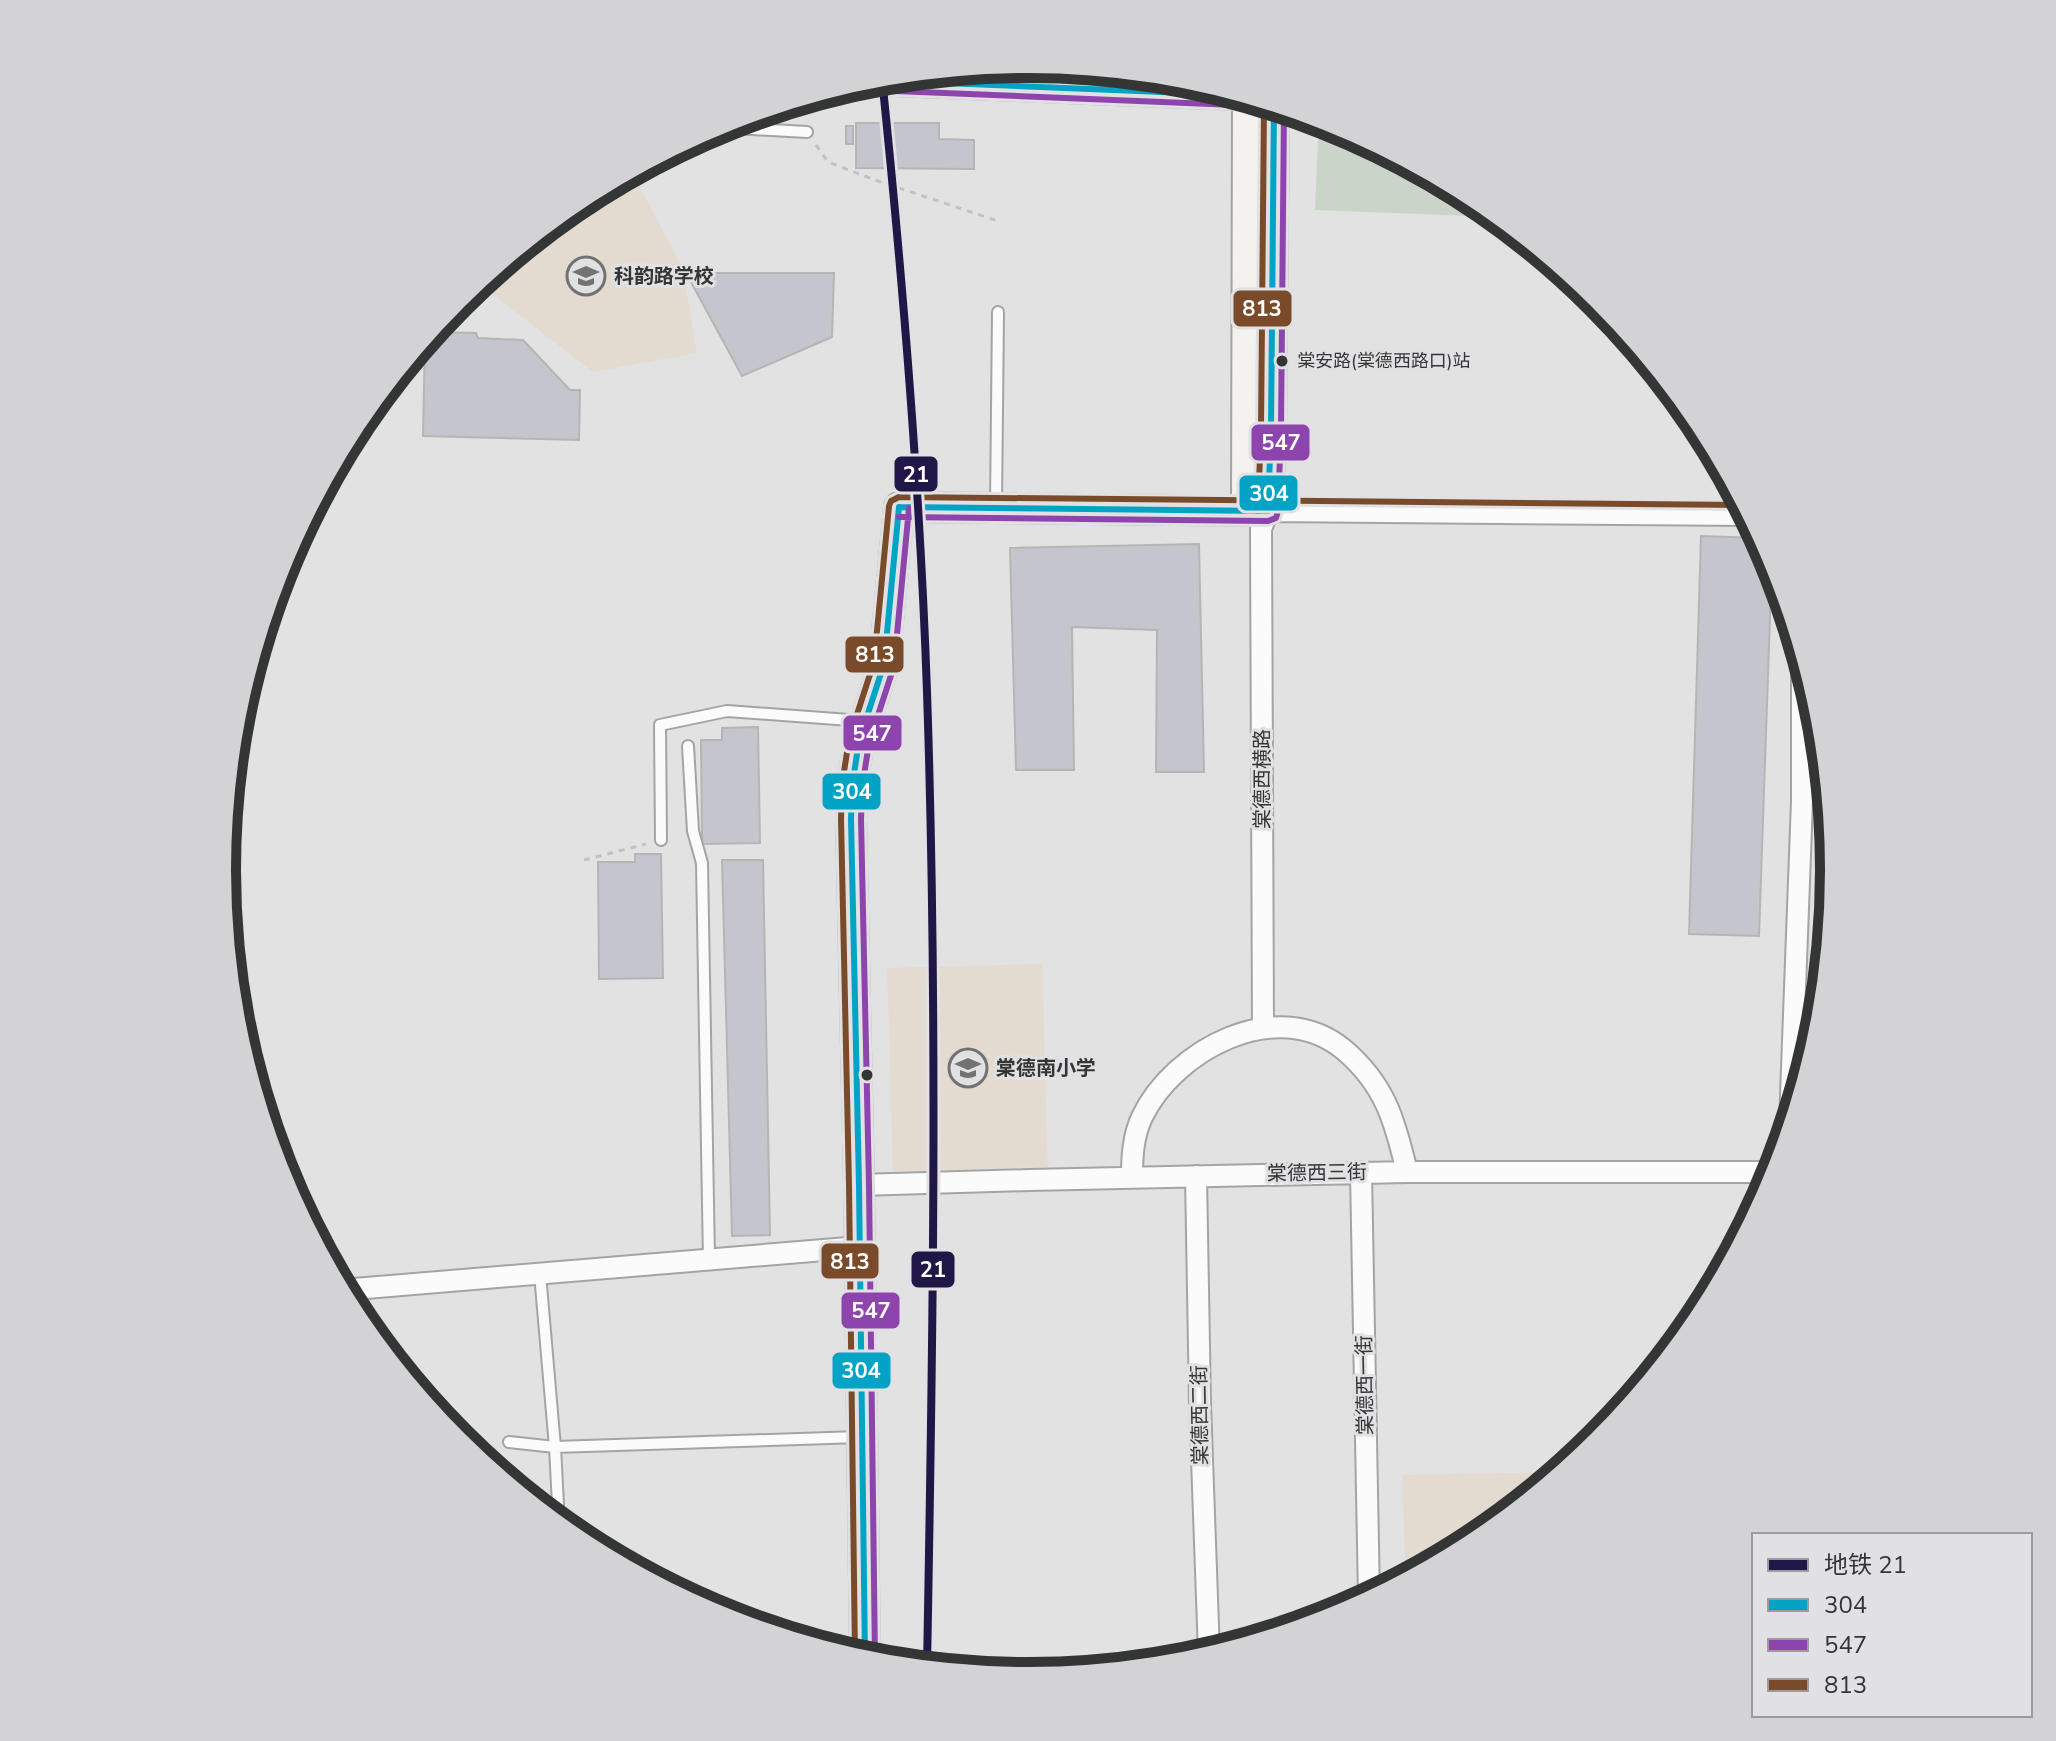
<svg xmlns="http://www.w3.org/2000/svg" width="2056" height="1741" font-family="'Nunito Sans','Noto Sans SC',sans-serif">
<rect width="100%" height="100%" fill="#e2e2e2"/>
<path fill="#e3dbd0" d="M632,172L683,269L697,353L593,372L478,283L580,200Z
M1042,964L1048,1167L893,1171L887,968Z
M1561,1472L1476,1541L1406,1579L1402,1475Z"/>
<path fill="#cad4c9" d="M1319,120L1337,126L1476,200L1497,217L1315,210Z"/>
<path fill="#c5c6cd" stroke="#b5b5b5" stroke-width="2" d="M856,123H939V139L974,140V169L856,168Z
M846,126H853V144H846Z
M686,273H834L832,337L742,376Z
M432,332L476,333L478,338L523,340L570,390H580L579,440L423,436L425,340Z
M1701,536L1760,538L1772,559L1759,936L1689,934Z
M1199,544L1204,772H1156L1157,630L1072,627L1074,770H1016L1010,548Z
M758,727L760,843L702,844L701,740H722V728Z
M635,854H661L663,978L599,979L598,862H635Z
M722,860H763L770,1235L732,1236Z"/>
<g fill="none" stroke-linecap="round" stroke-linejoin="round">
<g stroke="#a4a4a4" stroke-width="14">
<path id="lane" d="M716,127L807,132
M996,506L998,312
M688,746L693,831L702,863L709,1260
M661,840L660,725L727,711L863,721
M540,1274L555,1447L559,1524
M509,1442L555,1447L859,1437"/>
</g>
<g stroke="#a4a4a4" stroke-width="24">
<path id="street" d="M1263,1028L1261,529L1268,511L1748,515
M1790,1122L1802,801V656
M1361,1172L1369,1598
M1196,1176L1200,1403L1209,1654
M1132,1177C1132,1157 1133,1136 1142,1117C1174,1050 1277,995 1343,1049C1385,1084 1395,1121 1407,1172
M859,1185L1029,1180L1407,1172H1775
M342,1290L860,1247"/>
</g>
<g stroke="#a4a4a4" stroke-width="32">
<path id="secondary" d="M1006,67H1061
M870,80L1235,95
M1246,510L1247,98
M865,1660L859,1185L851,819L852,787L859,741L884,664L899,507L1268,511L1271,429L1274,106"/>
</g>
<path stroke="#c2c2c3" stroke-width="3" stroke-dasharray="6 6" stroke-linecap="butt" d="M816,145L828,162L875,180L998,221
M584,860L646,844"/>
<use href="#lane" stroke="#fbfbfb" stroke-width="10"/>
<use href="#street" stroke="#fbfbfb" stroke-width="20"/>
<use href="#secondary" stroke="#f3f2ee" stroke-width="28"/>
<g stroke="#e1e1e3" stroke-width="12">
<path id="bus-1" d="M870,80L1235,95
M899,507L1268,511L1271,429L1274,106
M865,1660L859,1185L851,819L852,787L859,741L884,664L899,507"/>
</g>
<g stroke="#e1e1e3" stroke-width="12">
<path id="bus-2" d="M870,90L1235,105
M899,517L1268,521L1276,518L1278,511L1281,429L1284,109
M875,1660L869,1185L861,819L862,788L869,743L894,666L909,508"/>
</g>
<g stroke="#e1e1e3" stroke-width="12">
<path id="bus-3" d="M1258,511L1261,429L1264,106
M855,1657L849,1185L841,819L842,785L849,739L874,662L889,506L891,501L899,497L1743,505"/>
</g>
<use href="#bus-1" stroke="#03a3c6" stroke-width="6"/>
<use href="#bus-2" stroke="#8e44ad" stroke-width="6"/>
<use href="#bus-3" stroke="#7a4b2a" stroke-width="6"/>
<g stroke="#e1e1e3" stroke-width="14">
<path id="metro-1" d="M882,78C903,282 920,487 927,692C938,1017 933,1342 927,1667"/>
</g>
<use href="#metro-1" stroke="#201747" stroke-width="8"/>
</g>
<defs>
<g id="school-ring" transform="scale(2)"><circle r="9.5" fill="#e1e1e3" stroke="#717272" stroke-width="1.5"/><path d="M0-5L7-2L0 1L-7-2ZM-4 1L0 2.5L4 1V4Q0 6-4 4Z" fill="#717272"/></g>
</defs>
<g fill-rule="evenodd">
<use href="#school-ring" x="586" y="276"/>
<use href="#school-ring" x="968" y="1068"/>
</g>
<g fill="#343535" stroke="#e1e1e3" stroke-width="3">
<circle cx="1282" cy="361" r="7"/>
<circle cx="867" cy="1075" r="7"/>
</g>
<g text-anchor="middle" dominant-baseline="central" stroke-width="6" stroke-linejoin="round" paint-order="stroke">
<g font-size="18" fill="#343535" stroke="#e1e1e3" text-anchor="start">
<text x="1297" y="361">棠安路(棠德西路口)站</text>
</g>
<g font-size="20" font-weight="bold" fill="#343535" stroke="#e1e1e3" text-anchor="start">
<text x="614" y="276">科韵路学校</text>
<text x="996" y="1068">棠德南小学</text>
</g>
<g font-size="20" fill="#343535" stroke="#e1e1e3">
<text transform="translate(1262 779) rotate(-90)">棠德西横路</text>
<text transform="translate(1317 1173) rotate(-1)">棠德西三街</text>
<text transform="translate(1365 1385) rotate(-91)">棠德西一街</text>
<text transform="translate(1200 1415) rotate(-91)">棠德西二街</text>
</g>
</g>
<path d="M0 0H2056V1741H0ZM236 870a792 792 0 1 1 1584 0a792 792 0 1 1-1584 0Z" fill="#d3d3d5" fill-rule="evenodd"/>
<path fill="none" stroke="#343535" stroke-width="10" d="M236 870a792 792 0 1 1 1584 0a792 792 0 1 1-1584 0Z"/>
<g stroke="#e1e1e3" stroke-width="3">
<rect x="1232" y="289" width="61" height="39" rx="8" fill="#7a4b2a"/>
<rect x="1250" y="423" width="61" height="39" rx="8" fill="#8e44ad"/>
<rect x="893" y="455" width="46" height="38" rx="8" fill="#201747"/>
<rect x="1238" y="474" width="61" height="38" rx="8" fill="#03a3c6"/>
<rect x="844" y="635" width="61" height="39" rx="8" fill="#7a4b2a"/>
<rect x="842" y="714" width="61" height="38" rx="8" fill="#8e44ad"/>
<rect x="821" y="772" width="61" height="39" rx="8" fill="#03a3c6"/>
<rect x="820" y="1242" width="60" height="38" rx="8" fill="#7a4b2a"/>
<rect x="910" y="1250" width="46" height="39" rx="8" fill="#201747"/>
<rect x="840" y="1291" width="61" height="39" rx="8" fill="#8e44ad"/>
<rect x="831" y="1351" width="61" height="39" rx="8" fill="#03a3c6"/>
</g>
<g font-size="22" text-anchor="middle" font-weight="bold" fill="#fff">
<text x="1262" y="316">813</text>
<text x="1281" y="450">547</text>
<text x="916" y="482">21</text>
<text x="1269" y="501">304</text>
<text x="875" y="662">813</text>
<text x="872" y="741">547</text>
<text x="852" y="799">304</text>
<text x="850" y="1269">813</text>
<text x="933" y="1277">21</text>
<text x="871" y="1318">547</text>
<text x="861" y="1378">304</text>
</g>
<rect x="1752" y="1533" width="280" height="184" fill="#e1e1e3" stroke="#9c9c9d" stroke-width="2"/>
<rect x="1768" y="1559" width="40" height="12" fill="#201747" stroke="#9c9c9d" stroke-width="2"/>
<text x="1824" y="1573" font-size="24" fill="#343535">地铁 21</text>
<rect x="1768" y="1599" width="40" height="12" fill="#03a3c6" stroke="#9c9c9d" stroke-width="2"/>
<text x="1824" y="1613" font-size="24" fill="#343535">304</text>
<rect x="1768" y="1639" width="40" height="12" fill="#8e44ad" stroke="#9c9c9d" stroke-width="2"/>
<text x="1824" y="1653" font-size="24" fill="#343535">547</text>
<rect x="1768" y="1679" width="40" height="12" fill="#7a4b2a" stroke="#9c9c9d" stroke-width="2"/>
<text x="1824" y="1693" font-size="24" fill="#343535">813</text>
</svg>
